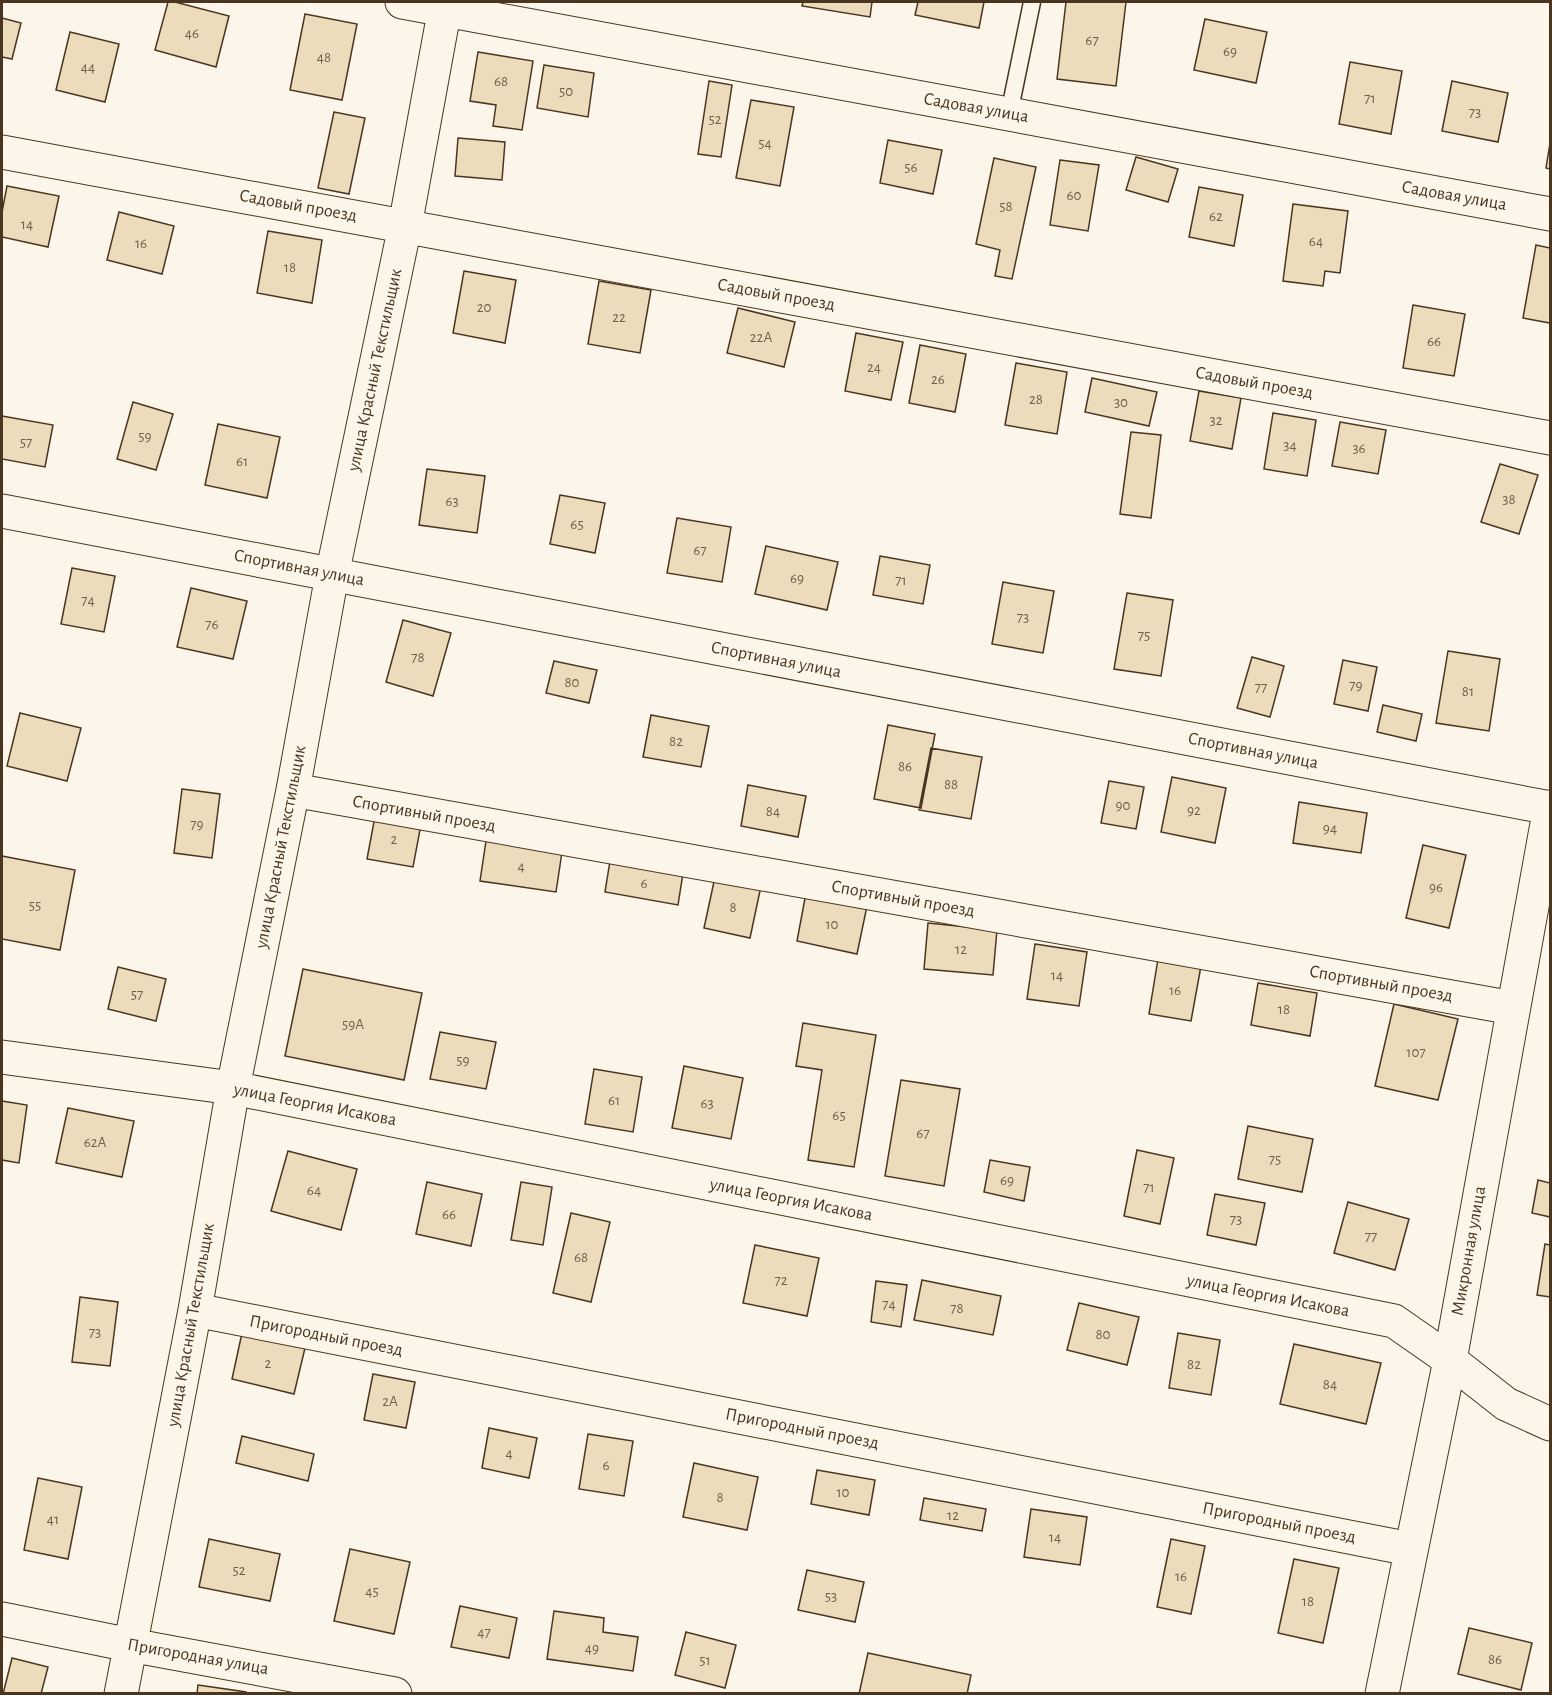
<svg xmlns="http://www.w3.org/2000/svg" width="1552" height="1695" font-family="'Alegreya Sans',sans-serif">
<rect width="100%" height="100%" fill="#fbf6e9"/>
<path fill="#ecdcbc" stroke="#4a3520" stroke-width="1.5" d="M168,2H175L229,16L216,67L155,50Z
M803,2H872L870,17L802,6Z
M918,2H984L979,28L915,15Z
M1066,2H1126L1116,86L1057,79Z
M305,14L357,24L342,100L290,90Z
M2,18L21,23L12,59L2,57Z
M1205,19L1267,32L1256,83L1194,70Z
M70,32L119,44L105,102L56,90Z
M478,52L533,61L522,130L493,126L496,105L470,101Z
M1350,62L1402,71L1391,134L1339,124Z
M544,65L594,73L588,117L537,108Z
M709,81L732,85L721,157L698,154Z
M1452,81L1508,93L1498,142L1442,131Z
M751,100L794,107L780,186L736,178Z
M334,112L365,118L349,194L318,188Z
M458,138L505,142L502,180L455,176Z
M888,140L942,150L933,194L880,183Z
M1550,143V169L1546,168Z
M1136,157L1178,169L1168,202L1126,190Z
M994,158L1036,167L1012,279L995,276L1000,250L976,244Z
M1060,160L1099,165L1088,231L1050,225Z
M7,186L59,196L48,247L2,237V212Z
M1199,187L1243,195L1234,246L1189,237Z
M1293,204L1348,211L1340,273L1325,271L1323,286L1283,281Z
M119,212L174,226L162,274L107,260Z
M268,231L322,240L312,303L257,293Z
M1536,245L1550,248V323L1523,318Z
M464,271L516,280L505,343L453,333Z
M599,281L651,290L640,353L588,344Z
M1413,305L1465,314L1454,376L1403,368Z
M738,308L795,322L784,367L727,353Z
M856,333L903,342L891,400L845,391Z
M920,345L966,354L955,412L909,403Z
M1016,363L1067,372L1057,434L1005,425Z
M1092,378L1157,392L1149,426L1085,412Z
M1199,391L1241,398L1232,449L1190,441Z
M133,402L173,414L156,470L117,459Z
M1273,413L1316,420L1307,476L1264,469Z
M2,416L53,425L45,467L2,459Z
M1340,422L1386,430L1378,474L1332,466Z
M218,424L280,437L267,498L205,485Z
M1131,432L1161,435L1151,518L1120,514Z
M1500,464L1538,475L1519,534L1481,522Z
M427,469L485,476L477,533L419,525Z
M560,495L605,503L595,553L550,544Z
M677,518L731,527L722,582L667,573Z
M766,546L838,562L827,610L755,594Z
M880,556L930,565L923,604L873,595Z
M72,568L115,576L104,632L61,624Z
M1003,582L1054,591L1043,653L992,644Z
M191,588L247,601L233,659L177,647Z
M1127,593L1173,600L1161,676L1114,669Z
M403,620L451,633L433,696L386,682Z
M1448,651L1500,659L1489,731L1436,723Z
M1252,657L1284,666L1270,717L1237,708Z
M1343,660L1377,667L1368,711L1334,704Z
M554,661L597,670L589,703L546,693Z
M1383,705L1422,714L1416,741L1377,732Z
M20,713L81,728L67,781L7,766Z
M651,715L709,726L701,767L643,757Z
M888,725L935,734L921,808L874,799Z
M931,748L982,757L971,819L919,810Z
M1172,777L1226,788L1215,843L1161,832Z
M1109,781L1144,787L1136,829L1101,823Z
M748,785L806,796L798,837L741,826Z
M182,789L220,794L212,858L174,853Z
M1299,802L1367,813L1361,853L1293,843Z
M376,811L422,819L413,867L367,859Z
M486,841L562,852L556,892L480,881Z
M1423,845L1466,855L1449,928L1406,918Z
M2,856L75,870L60,950L2,939Z
M610,861L683,873L678,905L605,892Z
M715,877L761,886L750,938L704,928Z
M806,893L867,906L857,954L797,941Z
M928,923L997,930L993,975L924,969Z
M1035,944L1087,952L1079,1006L1027,999Z
M1158,959L1201,966L1191,1021L1149,1014Z
M118,967L166,979L156,1021L108,1009Z
M303,969L422,993L404,1080L285,1056Z
M1258,983L1317,993L1310,1036L1251,1025Z
M1394,1004L1458,1019L1438,1100L1375,1086Z
M803,1023L876,1035L854,1167L808,1160L822,1070L796,1066Z
M440,1032L496,1042L486,1089L430,1079Z
M684,1066L743,1078L731,1139L672,1128Z
M594,1069L642,1077L633,1132L585,1124Z
M901,1080L960,1089L944,1186L885,1176Z
M2,1101L27,1105L19,1163L2,1160Z
M68,1108L134,1121L122,1177L56,1163Z
M1248,1126L1313,1139L1302,1192L1238,1179Z
M1137,1150L1174,1158L1160,1224L1124,1216Z
M288,1151L357,1169L341,1230L271,1211Z
M990,1160L1030,1167L1024,1201L984,1192Z
M1538,1180L1550,1183V1217L1532,1213Z
M427,1182L482,1194L471,1246L416,1234Z
M521,1182L552,1187L543,1245L511,1240Z
M1215,1194L1265,1203L1256,1245L1207,1235Z
M1348,1202L1409,1219L1395,1270L1334,1253Z
M571,1213L610,1222L591,1302L553,1293Z
M1545,1244L1550,1245V1297L1537,1295Z
M755,1245L819,1258L807,1316L743,1303Z
M922,1280L1001,1296L993,1335L914,1320Z
M876,1281L907,1285L901,1327L871,1322Z
M80,1297L118,1302L110,1366L72,1362Z
M1079,1303L1139,1317L1127,1365L1067,1350Z
M242,1333L305,1348L294,1394L232,1379Z
M1178,1333L1220,1340L1211,1395L1169,1388Z
M1294,1344L1381,1363L1366,1424L1280,1404Z
M373,1374L415,1382L406,1428L364,1420Z
M489,1428L537,1438L529,1478L482,1468Z
M588,1434L633,1441L624,1496L579,1489Z
M242,1436L314,1454L308,1481L236,1463Z
M694,1463L758,1477L747,1530L683,1517Z
M817,1470L875,1480L869,1515L811,1504Z
M38,1478L82,1487L68,1559L24,1550Z
M924,1498L986,1509L982,1531L920,1520Z
M1031,1509L1087,1517L1080,1565L1024,1557Z
M209,1539L280,1554L270,1601L199,1587Z
M1171,1539L1205,1546L1191,1614L1157,1607Z
M350,1549L410,1562L394,1634L334,1621Z
M1294,1559L1339,1568L1323,1643L1278,1633Z
M807,1570L864,1582L855,1622L798,1610Z
M460,1606L517,1618L509,1658L451,1647Z
M554,1611L604,1618L603,1632L638,1637L633,1671L547,1659Z
M1469,1628L1532,1643L1521,1690L1458,1674Z
M686,1632L736,1645L725,1688L675,1675Z
M868,1653L971,1675L967,1694H859Z
M12,1658L48,1667L41,1694H3Z
M198,1685L246,1692V1694H197Z"/>
<g fill="none" stroke-linecap="round" stroke-linejoin="round">
<g stroke="#4a3520" stroke-width="19">
<path id="lane" d="M1009,114L1032,2"/>
</g>
<g stroke="#4a3520" stroke-width="35">
<path id="street" d="M402,2L1550,214
M2,152L1550,438
M2,511L1550,808
M293,790L1513,1008
M2,1057L233,1088L1394,1321L1450,1360L1506,1404L1550,1424
M195,1310L1410,1549
M2,1619L130,1645L395,1694
M121,1694L195,1310L233,1088L293,790L332,575L405,226L446,2
M1382,1694L1450,1360L1550,807"/>
</g>
<use href="#lane" stroke="#fbf6e9" stroke-width="16"/>
<use href="#street" stroke="#fbf6e9" stroke-width="33"/>
</g>
<g text-anchor="middle" dominant-baseline="central" stroke-width="4.5" stroke-linejoin="round" paint-order="stroke">
<g font-size="15" fill="#725f47">
<text x="192" y="33">46</text>
<text x="1092" y="40">67</text>
<text x="1230" y="51">69</text>
<text x="324" y="57">48</text>
<text x="88" y="67">44</text>
<text x="501" y="81">68</text>
<text x="566" y="91">50</text>
<text x="1370" y="98">71</text>
<text x="1475" y="112">73</text>
<text x="715" y="119">52</text>
<text x="765" y="143">54</text>
<text x="911" y="167">56</text>
<text x="1074" y="195">60</text>
<text x="1006" y="206">58</text>
<text x="1216" y="216">62</text>
<text x="27" y="224">14</text>
<text x="1316" y="241">64</text>
<text x="141" y="243">16</text>
<text x="290" y="267">18</text>
<text x="484" y="307">20</text>
<text x="619" y="317">22</text>
<text x="761" y="337">22А</text>
<text x="1434" y="341">66</text>
<text x="874" y="367">24</text>
<text x="938" y="379">26</text>
<text x="1036" y="399">28</text>
<text x="1121" y="402">30</text>
<text x="1216" y="420">32</text>
<text x="145" y="436">59</text>
<text x="26" y="442">57</text>
<text x="1290" y="445">34</text>
<text x="1359" y="448">36</text>
<text x="242" y="461">61</text>
<text x="1509" y="499">38</text>
<text x="452" y="501">63</text>
<text x="577" y="524">65</text>
<text x="700" y="550">67</text>
<text x="797" y="578">69</text>
<text x="901" y="580">71</text>
<text x="88" y="600">74</text>
<text x="1023" y="617">73</text>
<text x="212" y="624">76</text>
<text x="1144" y="635">75</text>
<text x="418" y="657">78</text>
<text x="572" y="682">80</text>
<text x="1356" y="685">79</text>
<text x="1261" y="687">77</text>
<text x="1468" y="691">81</text>
<text x="676" y="741">82</text>
<text x="905" y="766">86</text>
<text x="951" y="784">88</text>
<text x="1123" y="805">90</text>
<text x="1194" y="810">92</text>
<text x="773" y="811">84</text>
<text x="197" y="824">79</text>
<text x="1330" y="828">94</text>
<text x="394" y="839">2</text>
<text x="521" y="866">4</text>
<text x="644" y="883">6</text>
<text x="1436" y="887">96</text>
<text x="35" y="905">55</text>
<text x="733" y="907">8</text>
<text x="832" y="924">10</text>
<text x="961" y="949">12</text>
<text x="1057" y="975">14</text>
<text x="1175" y="990">16</text>
<text x="137" y="994">57</text>
<text x="1284" y="1009">18</text>
<text x="353" y="1024">59А</text>
<text x="1416" y="1052">107</text>
<text x="463" y="1060">59</text>
<text x="614" y="1100">61</text>
<text x="707" y="1103">63</text>
<text x="839" y="1115">65</text>
<text x="923" y="1133">67</text>
<text x="95" y="1142">62А</text>
<text x="1275" y="1159">75</text>
<text x="1007" y="1180">69</text>
<text x="1149" y="1187">71</text>
<text x="314" y="1190">64</text>
<text x="449" y="1214">66</text>
<text x="1236" y="1219">73</text>
<text x="1371" y="1236">77</text>
<text x="581" y="1257">68</text>
<text x="781" y="1280">72</text>
<text x="889" y="1304">74</text>
<text x="957" y="1308">78</text>
<text x="95" y="1332">73</text>
<text x="1103" y="1334">80</text>
<text x="268" y="1363">2</text>
<text x="1194" y="1364">82</text>
<text x="1330" y="1384">84</text>
<text x="390" y="1401">2А</text>
<text x="509" y="1453">4</text>
<text x="606" y="1465">6</text>
<text x="843" y="1492">10</text>
<text x="720" y="1497">8</text>
<text x="953" y="1515">12</text>
<text x="53" y="1519">41</text>
<text x="1055" y="1537">14</text>
<text x="239" y="1570">52</text>
<text x="1181" y="1576">16</text>
<text x="372" y="1591">45</text>
<text x="831" y="1596">53</text>
<text x="1308" y="1601">18</text>
<text x="484" y="1632">47</text>
<text x="592" y="1648">49</text>
<text x="1495" y="1659">86</text>
<text x="705" y="1660">51</text>
</g>
<g font-size="18" fill="#4a3520" stroke="#fbf6e9">
<text transform="translate(976 108) rotate(10)">Садовая улица</text>
<text transform="translate(1454 196) rotate(10)">Садовая улица</text>
<text transform="translate(298 206) rotate(10)">Садовый проезд</text>
<text transform="translate(776 295) rotate(10)">Садовый проезд</text>
<text transform="translate(375 370) rotate(-78)">улица Красный Текстильщик</text>
<text transform="translate(1254 383) rotate(10)">Садовый проезд</text>
<text transform="translate(299 568) rotate(11)">Спортивная улица</text>
<text transform="translate(776 660) rotate(11)">Спортивная улица</text>
<text transform="translate(1253 751) rotate(11)">Спортивная улица</text>
<text transform="translate(424 814) rotate(10)">Спортивный проезд</text>
<text transform="translate(281 847) rotate(-79)">улица Красный Текстильщик</text>
<text transform="translate(903 899) rotate(10)">Спортивный проезд</text>
<text transform="translate(1381 984) rotate(10)">Спортивный проезд</text>
<text transform="translate(315 1105) rotate(11)">улица Георгия Исакова</text>
<text transform="translate(791 1200) rotate(11)">улица Георгия Исакова</text>
<text transform="translate(1469 1251) rotate(-80)">Микронная улица</text>
<text transform="translate(1268 1296) rotate(11)">улица Георгия Исакова</text>
<text transform="translate(191 1325) rotate(-80)">улица Красный Текстильщик</text>
<text transform="translate(326 1336) rotate(11)">Пригородный проезд</text>
<text transform="translate(802 1429) rotate(11)">Пригородный проезд</text>
<text transform="translate(1279 1523) rotate(11)">Пригородный проезд</text>
<text transform="translate(198 1657) rotate(10)">Пригородная улица</text>
</g>
</g>
<rect width="1552" height="1695" fill="none" stroke="#4a3520" stroke-width="6"/>
</svg>
